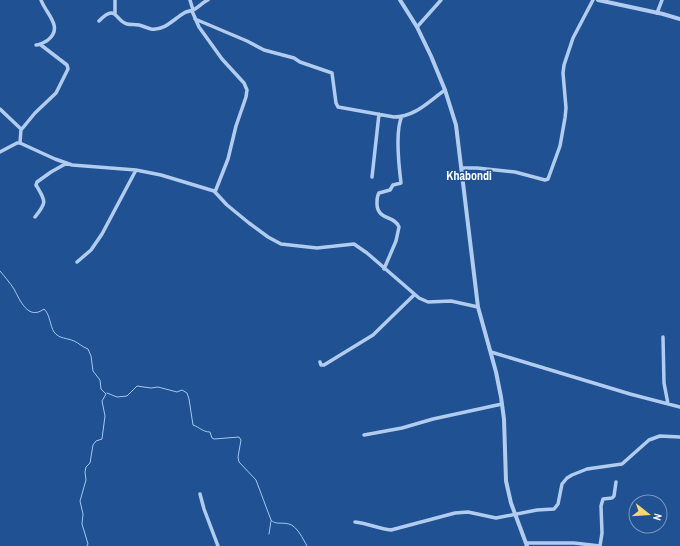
<svg xmlns="http://www.w3.org/2000/svg" width="680" height="546" font-family="'Archivo Narrow',sans-serif">
<rect width="100%" height="100%" fill="#1f5193"/>
<g fill="none" stroke-linecap="round" stroke-linejoin="round">
<path stroke="#a5c7ef" stroke-width="1" d="M0,271C5,277 10,283 14,289C20,300 28,321 44,309C50,314 50,326 54,332C59,339 68,338 74,341C79,343 82,347 88,349L91,356L93,371L100,380L101,389L106,394L102,401L105,416L102,439L96,441L93,445L90,463L86,467L85,472L86,480L80,501L83,514L82,524L88,544L87,546
M107,393L117,397L127,396L137,386L151,388L158,387L177,392L182,390L187,393L189,399L193,425C199,427 203,432 210,432L212,438L214,439L239,437L241,440L238,457L239,462L256,480L271,520C275,525 282,522 289,524C297,526 303,539 307,546
M269,534L271,521"/>
<path stroke="#b1ccee" stroke-width="3.5" d="M190,0L193,10
M192,11L199,27L222,59L244,83L247,90L246,97L236,126L228,159L215,192
M657,13L662,0
M115,14V0
M195,19L247,41L264,50L294,58L300,62L332,73L336,103L338,107L394,117C415,117 429,101 445,90
M99,21C117,3 115,21 127,24C131,25 135,24 139,25C143,26 147,28 151,29C164,31 174,19 184,13C187,11 192,11 195,9C200,6 203,2 208,0
M417,27L441,0
M36,45C41,45 43,43 48,40C64,27 46,14 41,0
M0,109L21,129L20,143
M21,130L35,113L56,93L68,69L67,65L41,45
M0,152L17,143H20L55,159L72,165L136,170L161,175L214,191L227,205L249,223L268,237L281,244L317,248L354,244L367,253L419,298L428,302L451,301L478,307
M462,168H477L515,172L545,180L548,179L560,146L565,118L566,108L563,73L564,65L573,38L593,0
M372,177L379,114
M35,217C47,202 46,202 36,185L37,182L51,172L67,163
M77,262L91,250L102,234L136,170
M384,269L396,241L399,227C395,215 376,221 377,202C377,199 377,196 379,193L390,190L393,185L401,183C399,167 395,130 402,116
M663,337L664,383L668,404
M491,352L630,394L680,407
M320,362L321,365H324L373,335L414,295
M364,435L402,428L433,419L502,404
M200,494L204,509L218,546
M355,522C367,523 379,529 391,530L455,513L468,512L496,518L537,510L554,509L558,504L562,484L567,478L572,475L587,469L622,464L649,440L660,436L680,437
M526,543H574L600,546L602,533L601,506L603,499L612,498L614,496L616,482"/>
<path stroke="#b1ccee" stroke-width="4" d="M400,0L417,27L431,56L445,90L456,125L478,307L496,372L501,397L504,419L506,481L511,503L527,546
M598,0L663,14L680,19"/>
</g>
<g text-anchor="middle" dominant-baseline="central" stroke-width="3" stroke-linejoin="round" paint-order="stroke">
<g font-size="12" font-weight="bold" fill="#fff" stroke="#1f5193">
<text x="469" y="176">Khabondi</text>
</g>
</g>
<g transform="translate(648 514) rotate(107)"><circle r="19" fill="#1f5193" stroke="#7997be"/>
<path d="M0-3L7 15L0 10L-7 15Z" fill="#fbd572"/>
<text y="-6" font-size="11" font-weight="bold" text-anchor="middle" fill="#ffffff">N</text>
</g>
</svg>
